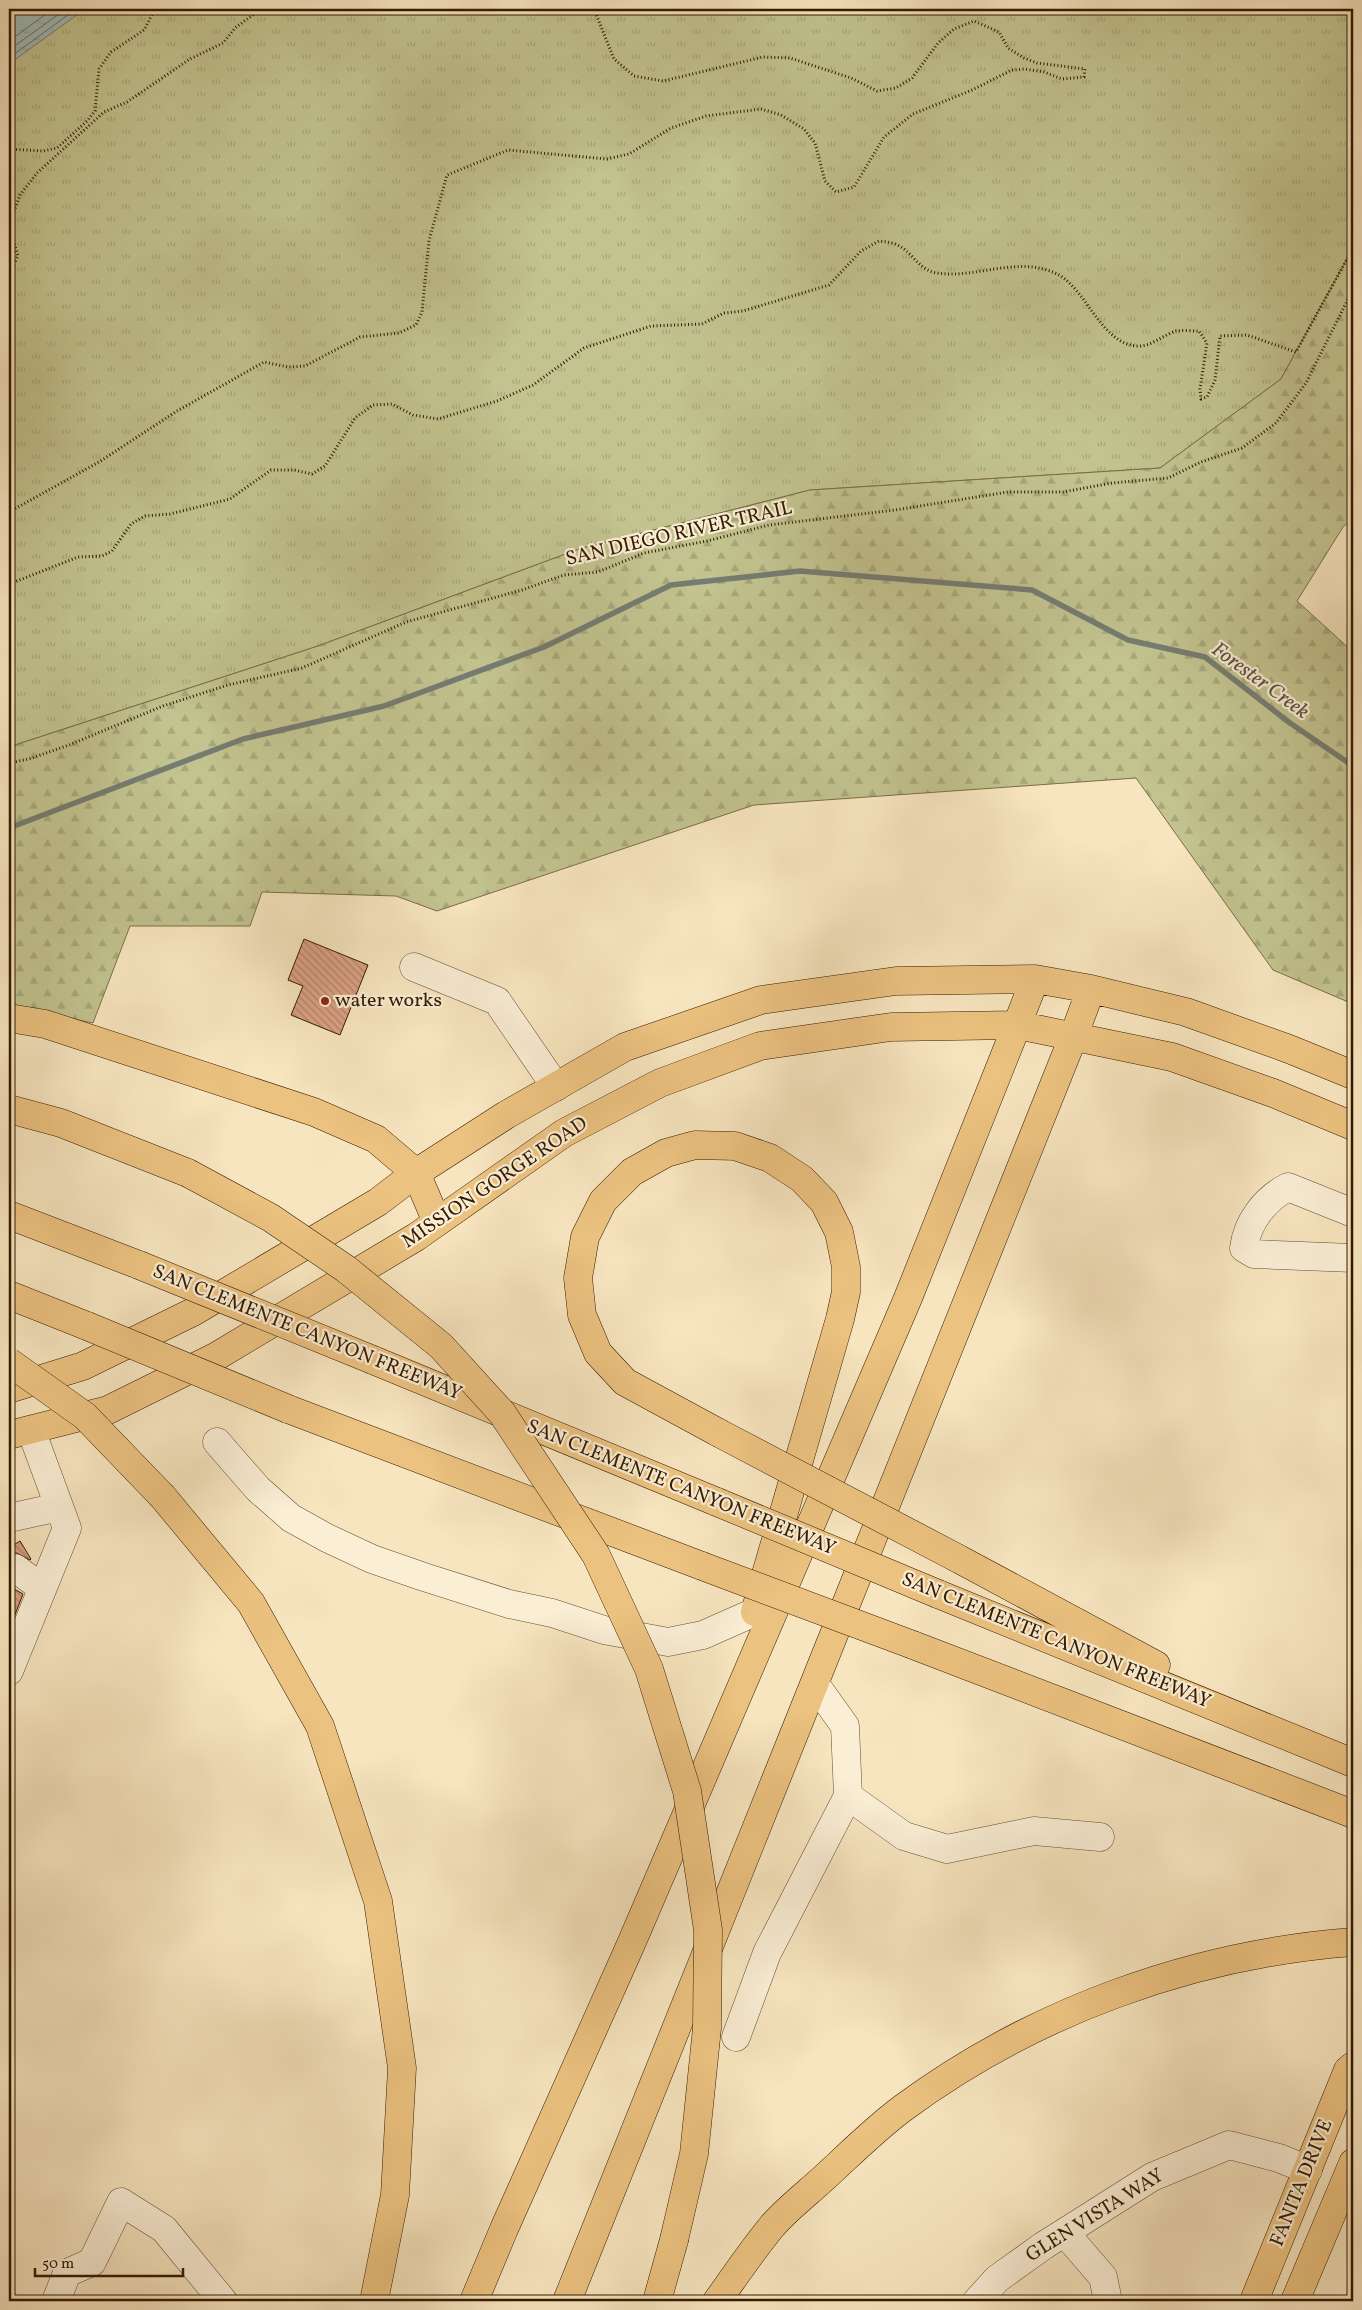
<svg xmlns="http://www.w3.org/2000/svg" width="1362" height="2310" font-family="Vollkorn,serif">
<defs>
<pattern id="grass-tufts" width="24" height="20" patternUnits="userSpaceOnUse" patternTransform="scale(1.25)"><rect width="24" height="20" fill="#c2c38f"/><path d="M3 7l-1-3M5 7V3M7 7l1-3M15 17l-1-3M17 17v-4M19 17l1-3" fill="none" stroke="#a7a77a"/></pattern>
<pattern id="forest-firs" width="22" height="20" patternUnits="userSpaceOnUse" patternTransform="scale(1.25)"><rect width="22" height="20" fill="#c2c38f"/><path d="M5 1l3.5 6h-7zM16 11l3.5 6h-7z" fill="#a7a77a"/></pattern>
<pattern id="water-ripples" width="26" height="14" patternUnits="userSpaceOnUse" patternTransform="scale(1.25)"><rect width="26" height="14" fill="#a1bdbc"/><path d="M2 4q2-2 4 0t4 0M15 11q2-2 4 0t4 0" fill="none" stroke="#8ba2a0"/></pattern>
<pattern id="building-back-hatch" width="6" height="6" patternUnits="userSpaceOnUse" patternTransform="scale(1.25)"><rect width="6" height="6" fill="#daa183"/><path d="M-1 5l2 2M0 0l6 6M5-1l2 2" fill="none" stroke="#b18269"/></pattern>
</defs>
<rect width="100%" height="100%" fill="#f7e5bf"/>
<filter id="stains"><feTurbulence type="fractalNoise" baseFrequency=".004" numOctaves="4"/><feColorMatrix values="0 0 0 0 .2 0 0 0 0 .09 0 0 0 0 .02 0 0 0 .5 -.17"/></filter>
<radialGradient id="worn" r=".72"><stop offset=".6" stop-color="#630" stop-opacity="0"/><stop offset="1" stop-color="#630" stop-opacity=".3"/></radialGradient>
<path fill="url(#grass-tufts)" stroke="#7a6e48" d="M9,9H1353V248L1281,379L1160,468L810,490L579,549L318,646L9,747Z"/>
<path fill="url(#forest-firs)" stroke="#7a6e48" d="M1353,248V518L1343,527L1297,601L1353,652V1004L1273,970L1136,778L754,805L437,911L396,896L262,892L250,926H130L93,1023L9,1005V747L318,646L579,549L810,490L1160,468L1281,379Z"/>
<path fill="url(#water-ripples)" stroke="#757c71" d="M9,9H85L9,64Z"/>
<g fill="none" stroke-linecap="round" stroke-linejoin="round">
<path stroke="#6a6c5e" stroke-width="1" d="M9,41L53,9
M9,50L66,9
M9,58L76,9"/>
<path stroke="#757c71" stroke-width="5.5" d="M9,828L243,739L384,706L544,647L671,585L800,571L1032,590L1128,640L1205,657L1290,723L1353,766"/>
</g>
<path fill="url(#building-back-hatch)" stroke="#331a00" d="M304,939L368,965L340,1035L291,1015L303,986L288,980Z
M20,1541L31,1559L30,1560L17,1553L9,1554V1548Z
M9,1586L23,1594L9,1630Z"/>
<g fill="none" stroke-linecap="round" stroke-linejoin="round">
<g stroke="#644d30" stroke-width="29">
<path id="minor" d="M414,967L497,1001L556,1087
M1353,1213L1288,1187C1265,1199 1247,1222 1244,1248L1254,1254L1353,1258
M217,1442L258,1489L291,1518L327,1538L372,1559L424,1577L509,1604L552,1613L604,1630L668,1642L703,1635L755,1612
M9,1518L59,1507
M15,1568L42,1588
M9,1671L67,1528L31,1430
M848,1796L904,1836L947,1849L1034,1831L1100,1837
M736,2037L767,1953L848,1796L845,1726L815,1684
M1065,2233L1103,2277L1108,2301
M56,2301L67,2273L92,2262L121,2202L164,2229L223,2301
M977,2301L997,2279L1043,2246L1152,2177L1229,2145L1279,2158L1308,2170"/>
</g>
<g stroke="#331a00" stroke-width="29">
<path id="major" d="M1017,1025L1035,979
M1074,1035L1091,989
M9,1389L83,1366L193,1312L378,1202L416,1173L506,1115L625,1047L761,1000L896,981L1035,979L1091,989L1186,1012L1289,1049L1353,1075
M9,1435L108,1410L217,1356L416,1237L564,1133L660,1083L760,1046L891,1027L1017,1025L1172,1057L1273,1093L1353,1126
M1254,2301L1348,2070L1353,2066
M1295,2301L1353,2163"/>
</g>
<g stroke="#331a00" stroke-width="29">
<path id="highway" d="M9,1018L45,1024L314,1112L376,1139L416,1173L437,1222
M9,1109L61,1123L188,1173
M9,1215L139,1265
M9,1295L87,1326
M373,1360L717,1502
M288,1409L702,1566
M719,1433L625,1382L598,1353L582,1315L578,1278L585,1237L603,1201L632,1172L666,1153L695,1145L735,1146L770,1158L802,1179L824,1202L839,1232L846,1267V1292L840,1319L755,1612
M163,1497L251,1603L320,1726L378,1901L402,2068L395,2195L374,2301
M957,1558L1156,1665
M938,1594L1353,1763
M913,1645L1353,1814
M474,2301L504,2229L631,1944L908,1298L1017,1025
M567,2301L1074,1035
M657,2301L674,2240
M717,2301C735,2276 753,2249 773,2225C789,2207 809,2192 826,2176C851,2153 876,2128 903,2108C1033,2012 1192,1954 1353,1942"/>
</g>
<path stroke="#331a00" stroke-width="3" stroke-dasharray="1 2.5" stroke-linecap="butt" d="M9,149L43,151L57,148L87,121L95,111L99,69L111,52L144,30L155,9
M9,268H12L18,256L9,226L20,195L37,173L104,112L127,102L190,59L223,43L235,28L261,9
M9,512L99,462L177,411L264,362L288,367L305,366L360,337L399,333L416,325L422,312L429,241L447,175L508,150L607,159L629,154L671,128L706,116L761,109L781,115L804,129L815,143L825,181L836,192L854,187L884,137L913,114L972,90L1012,70L1025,69L1044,72L1062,79L1084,77L1085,69L1037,63L1024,58L1008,48L999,32L974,21L954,29L938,43L912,78L896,88L877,91L851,78L790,58L763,57L663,81L634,76L614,59L594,9
M9,588L12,583L78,557L102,556L112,551L131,524L145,516L170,514L230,499L271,470H294L312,474L325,466L355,418L373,405L392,404L413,415L438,419L497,401L533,385L584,348L651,326L702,324L724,313L743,311L829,285L861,251L879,241C885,242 892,242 897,245C911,250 918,270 937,273C976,279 1019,255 1057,274C1086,288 1101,344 1137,346C1151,347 1163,335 1176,331C1183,330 1192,331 1199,331L1207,343L1200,389L1201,399L1207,397L1215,380L1220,336L1247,335L1296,352L1353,248
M9,763L29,759L69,745L163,706L228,685L302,668L406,622L522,590L564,575L598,572L644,553L707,541L769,525L895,510L1008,492H1063L1112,483L1168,478L1201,462L1242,448L1276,423L1306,383L1353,289"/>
<use href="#minor" stroke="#faeed5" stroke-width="28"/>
<use href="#major" stroke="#ecc280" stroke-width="28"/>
<use href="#highway" stroke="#ecc280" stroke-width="28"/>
<g stroke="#331a00" stroke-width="29" stroke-linecap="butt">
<path id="highway-bridge" d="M188,1173L271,1218L346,1269L441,1346L502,1413L596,1555L649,1669L687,1791L708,1930L707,2028L694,2154L674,2240
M139,1265L373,1360
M87,1326L288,1409
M9,1362L85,1416L163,1497
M719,1433L957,1558
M717,1502L938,1594
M702,1566L913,1645"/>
</g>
<use href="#highway-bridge" stroke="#ecc280" stroke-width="28"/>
</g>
<circle fill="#8f2418" stroke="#faeed5" stroke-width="2" cx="325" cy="1001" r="5"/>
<g text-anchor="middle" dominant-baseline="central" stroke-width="4.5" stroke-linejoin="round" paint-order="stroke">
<g font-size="20" fill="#331a00" stroke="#faeed5">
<text transform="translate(679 534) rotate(-13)">SAN DIEGO RIVER TRAIL</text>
<text transform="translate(495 1183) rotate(-34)">MISSION GORGE ROAD</text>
<text transform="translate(307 1333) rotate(22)">SAN CLEMENTE CANYON FREEWAY</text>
<text transform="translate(681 1488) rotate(22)">SAN CLEMENTE CANYON FREEWAY</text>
<text transform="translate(1056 1641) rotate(22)">SAN CLEMENTE CANYON FREEWAY</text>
<text transform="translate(1302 2183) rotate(-68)">FANITA DRIVE</text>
<text transform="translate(1095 2216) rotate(-32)">GLEN VISTA WAY</text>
</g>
<g font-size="20" fill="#331a00" stroke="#faeed5" text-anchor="start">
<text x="335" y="1001">water works</text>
</g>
<g font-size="21" font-style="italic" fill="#5a5342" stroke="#faeed5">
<text transform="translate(1260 681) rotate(36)">Forester Creek</text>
</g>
</g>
<rect width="1362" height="2310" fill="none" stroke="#f7e5bf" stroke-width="30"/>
<rect x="10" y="10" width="1342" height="2290" fill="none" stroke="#331a00" stroke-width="2.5"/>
<rect x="15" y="15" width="1332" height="2280" fill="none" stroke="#331a00"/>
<path d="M35 2268v8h148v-8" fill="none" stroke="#331a00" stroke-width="2.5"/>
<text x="42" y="2268" font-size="15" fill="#331a00" stroke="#faeed5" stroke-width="4" paint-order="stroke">50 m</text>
<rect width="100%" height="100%" filter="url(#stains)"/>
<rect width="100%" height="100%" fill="url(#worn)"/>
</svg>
